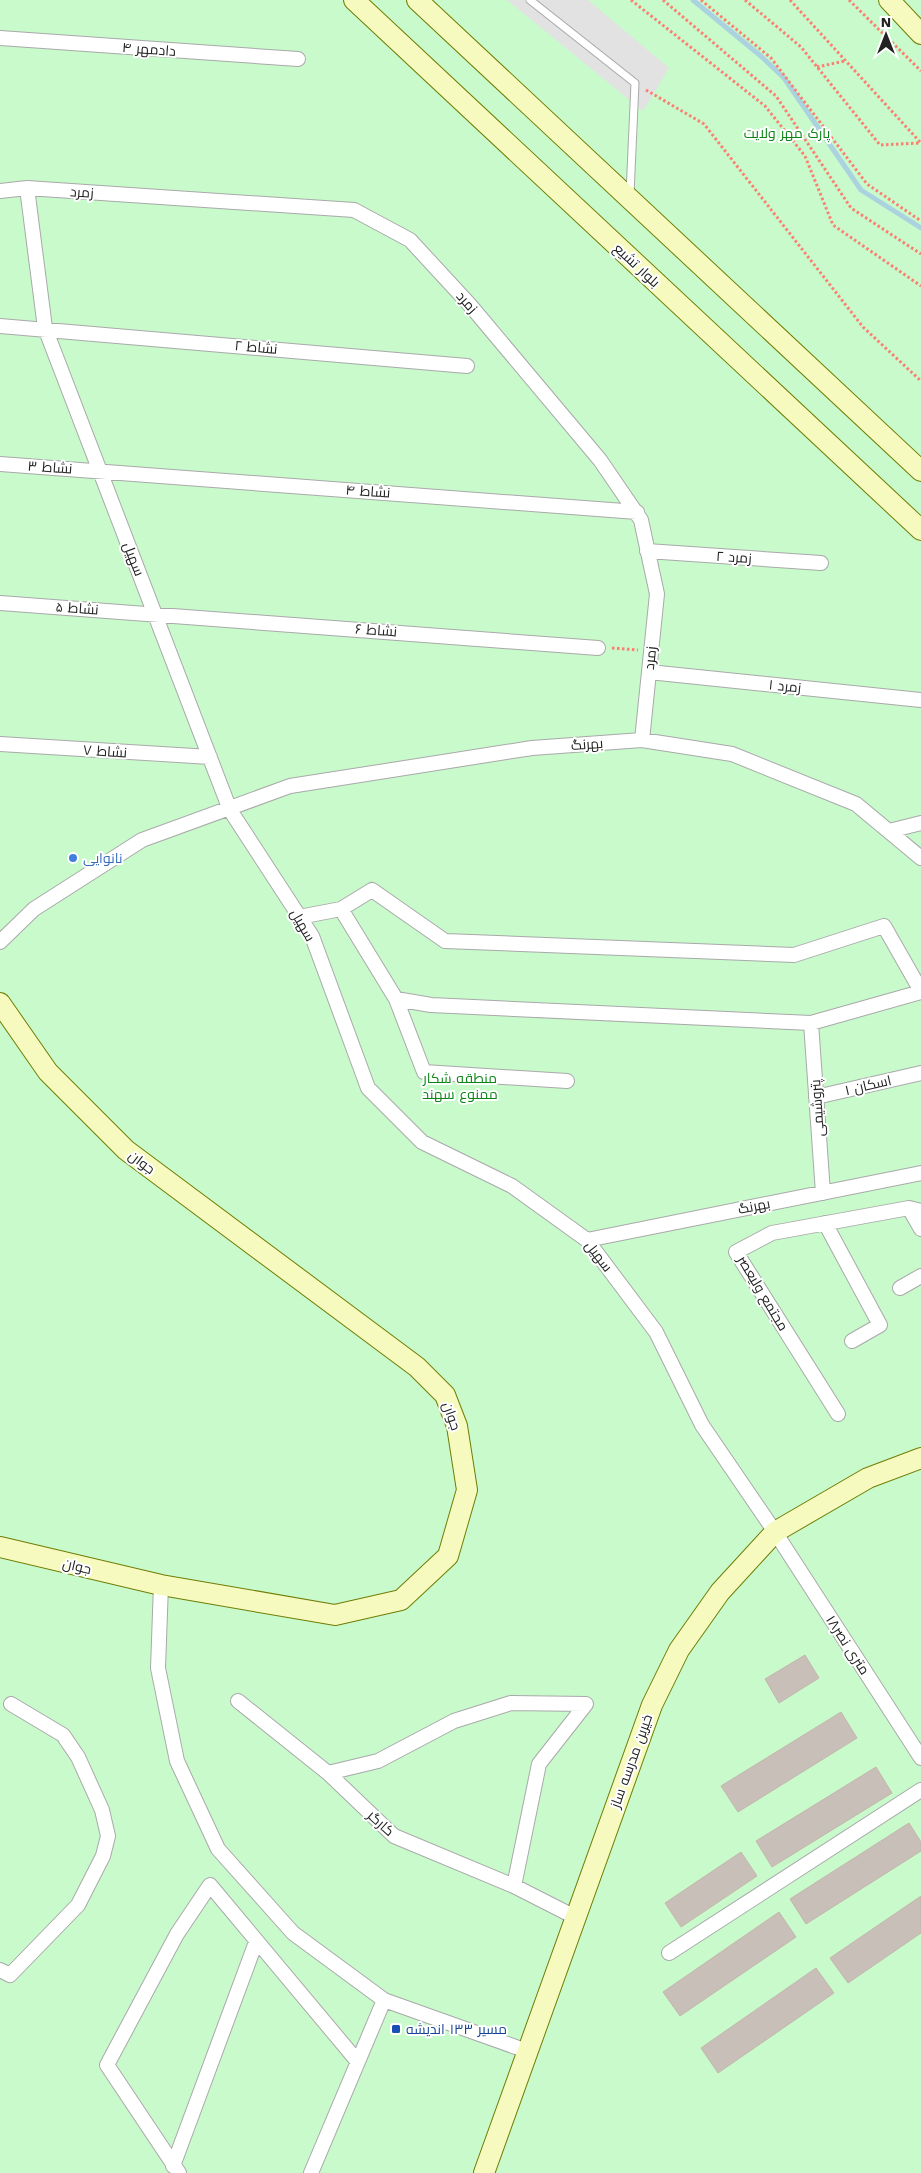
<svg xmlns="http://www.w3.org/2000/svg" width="921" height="2173" font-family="'Work Sans',Cairo,sans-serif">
<rect width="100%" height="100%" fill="#f2efe9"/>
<path fill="#c8facc" d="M0,0H921V2173H0Z"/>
<path fill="#e2e2e2" d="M507,0H588L669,68L643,111Z"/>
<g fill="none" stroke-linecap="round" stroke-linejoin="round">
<path stroke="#aad3df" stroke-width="5" d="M693,0L762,57L784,78L861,190L921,228"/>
</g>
<path fill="#c7bfb8" stroke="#c4b6ab" d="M805,1655L819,1678L779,1703L765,1679Z
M841,1712L857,1738L738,1812L721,1786Z
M876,1767L892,1793L772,1867L756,1841Z
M909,1823L921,1842V1851L806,1924L790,1899Z
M741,1852L757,1876L681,1927L665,1903Z
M921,1896V1933L848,1983L830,1958Z
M779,1912L796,1937L680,2016L663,1992Z
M816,1968L834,1993L718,2073L701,2048Z"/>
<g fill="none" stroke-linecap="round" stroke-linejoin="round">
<g stroke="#a9a9a9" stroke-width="9">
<path id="lane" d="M530,0L635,83L630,194"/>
</g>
<g stroke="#a9a9a9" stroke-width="16">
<path id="street" d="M0,38L298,59
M27,188L45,328L230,810L312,936L368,1088L422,1142L512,1186L587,1240L656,1332L702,1425L775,1532L921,1758
M0,191L27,188L354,210L410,240L470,305L600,460L641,520L657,594L642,740
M0,326L467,366
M0,464L637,512
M647,551L821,563
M0,603L598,648
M649,672L921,700
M0,744L210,757
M889,831L921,823
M341,909L396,999L431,1005L811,1023L921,992
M299,917L341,909L372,890L445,941L794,955L884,926L921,991
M0,942L34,909L142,840L290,786L532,748L642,740L732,754L856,804L921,858
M396,999L424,1072L567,1081
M811,1023L823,1193
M816,1097L921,1073
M909,1208L921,1229
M825,1223L880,1325L852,1341
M587,1240L921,1173
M900,1288L921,1276
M838,1414L736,1252L772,1233L909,1208L921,1211
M161,1585L158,1668L177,1761L218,1849L293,1933L384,2000L527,2051
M238,1701L328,1773L394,1836L514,1886L575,1917
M328,1773L378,1761L454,1721L511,1703L586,1704L539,1764L514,1886
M669,1953L921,1790
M0,1970L10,1975L78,1905L103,1856L108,1836L102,1810L78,1757L63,1735L11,1704
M173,2166L256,1942
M179,2173L107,2065L177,1934L210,1885L358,2062
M311,2173L384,2000"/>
</g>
<g stroke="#707d05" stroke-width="22">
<path id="secondary" d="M354,0L921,530
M417,0L921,471
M889,0L921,34
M0,1003L48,1072L126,1150L417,1367L445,1395L457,1426L467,1490L448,1556L401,1600L335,1615L161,1585L0,1547
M484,2173L652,1705L679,1650L720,1592L775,1532L868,1478L921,1458"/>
</g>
<path stroke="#fa8072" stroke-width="3" stroke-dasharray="2.5 2.5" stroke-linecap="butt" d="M631,0L765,106L805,156L833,225L921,286
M663,0L776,96L851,208L921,254
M701,0L771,58L867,184L921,221
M745,0L801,47L880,145L921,143
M790,0L920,142
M849,0L921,71
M817,67L845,61
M646,90L704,124L863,327L921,381
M612,648L638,650"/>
<use href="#lane" stroke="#fff" stroke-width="7"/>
<use href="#street" stroke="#fff" stroke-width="14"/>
<use href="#secondary" stroke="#f7fabf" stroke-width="20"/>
</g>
<circle fill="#3f7fe0" stroke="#fff" stroke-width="2" cx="73" cy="858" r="5"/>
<rect fill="#1a4fb4" stroke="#fff" stroke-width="2" x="391" y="2024" width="10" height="10" rx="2.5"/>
<g text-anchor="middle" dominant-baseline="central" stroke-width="4" stroke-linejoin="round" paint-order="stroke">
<g font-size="14" fill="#222" stroke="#fff">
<text transform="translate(149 49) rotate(4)">دادمهر ۴</text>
<text transform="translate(82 192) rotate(4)">زمرد</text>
<text transform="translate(637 265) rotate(43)">بلوار تشیع</text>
<text transform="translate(467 302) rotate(48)">زمرد</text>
<text transform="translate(256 347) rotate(5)">نشاط ۲</text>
<text transform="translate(50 467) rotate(4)">نشاط ۳</text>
<text transform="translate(368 491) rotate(4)">نشاط ۴</text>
<text transform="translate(734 557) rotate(4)">زمرد ۲</text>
<text transform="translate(134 559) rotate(69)">سهیل</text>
<text transform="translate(77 608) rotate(4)">نشاط ۵</text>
<text transform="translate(376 630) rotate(4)">نشاط ۶</text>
<text transform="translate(650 658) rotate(-84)">زمرد</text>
<text transform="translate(785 686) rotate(6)">زمرد ۱</text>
<text transform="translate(587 744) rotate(-4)">بهرنگ</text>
<text transform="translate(105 751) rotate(4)">نشاط ۷</text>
<text transform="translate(303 925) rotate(60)">سهیل</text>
<text transform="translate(868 1085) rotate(-13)">اسکان ۱</text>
<text transform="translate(817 1108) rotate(-94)">پتروشیمی</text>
<text transform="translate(142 1162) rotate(37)">جوان</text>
<text transform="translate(754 1206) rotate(-11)">بهرنگ</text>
<text transform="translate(599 1256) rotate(52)">سهیل</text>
<text transform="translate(763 1293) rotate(59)">مجتمع ولیعصر</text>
<text transform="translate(452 1416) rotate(71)">جوان</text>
<text transform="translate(77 1566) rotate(13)">جوان</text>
<text transform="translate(848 1645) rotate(57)">۱۸متری نصر</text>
<text transform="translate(631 1761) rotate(-70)">خیرین مدرسه ساز</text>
<text transform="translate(381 1823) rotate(42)">کارگر</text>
</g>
<g font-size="14" fill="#0c8416" stroke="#fff">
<text x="787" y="133">پارک مهر ولایت</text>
<text x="460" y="1078">منطقه شکار<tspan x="460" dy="16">ممنوع سهند</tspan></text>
</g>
<g font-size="14" fill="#366cbe" stroke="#fff" text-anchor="start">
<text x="83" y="858">نانوایی</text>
</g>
<g font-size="14" fill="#164399" stroke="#fff" text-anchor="start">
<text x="406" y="2029">مسیر ۱۳۳ اندیشه</text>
</g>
</g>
<g transform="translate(886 35)" stroke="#ffffff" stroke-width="4" paint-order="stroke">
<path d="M0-4L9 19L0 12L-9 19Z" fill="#222222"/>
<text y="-8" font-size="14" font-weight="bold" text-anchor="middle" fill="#222222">N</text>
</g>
</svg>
